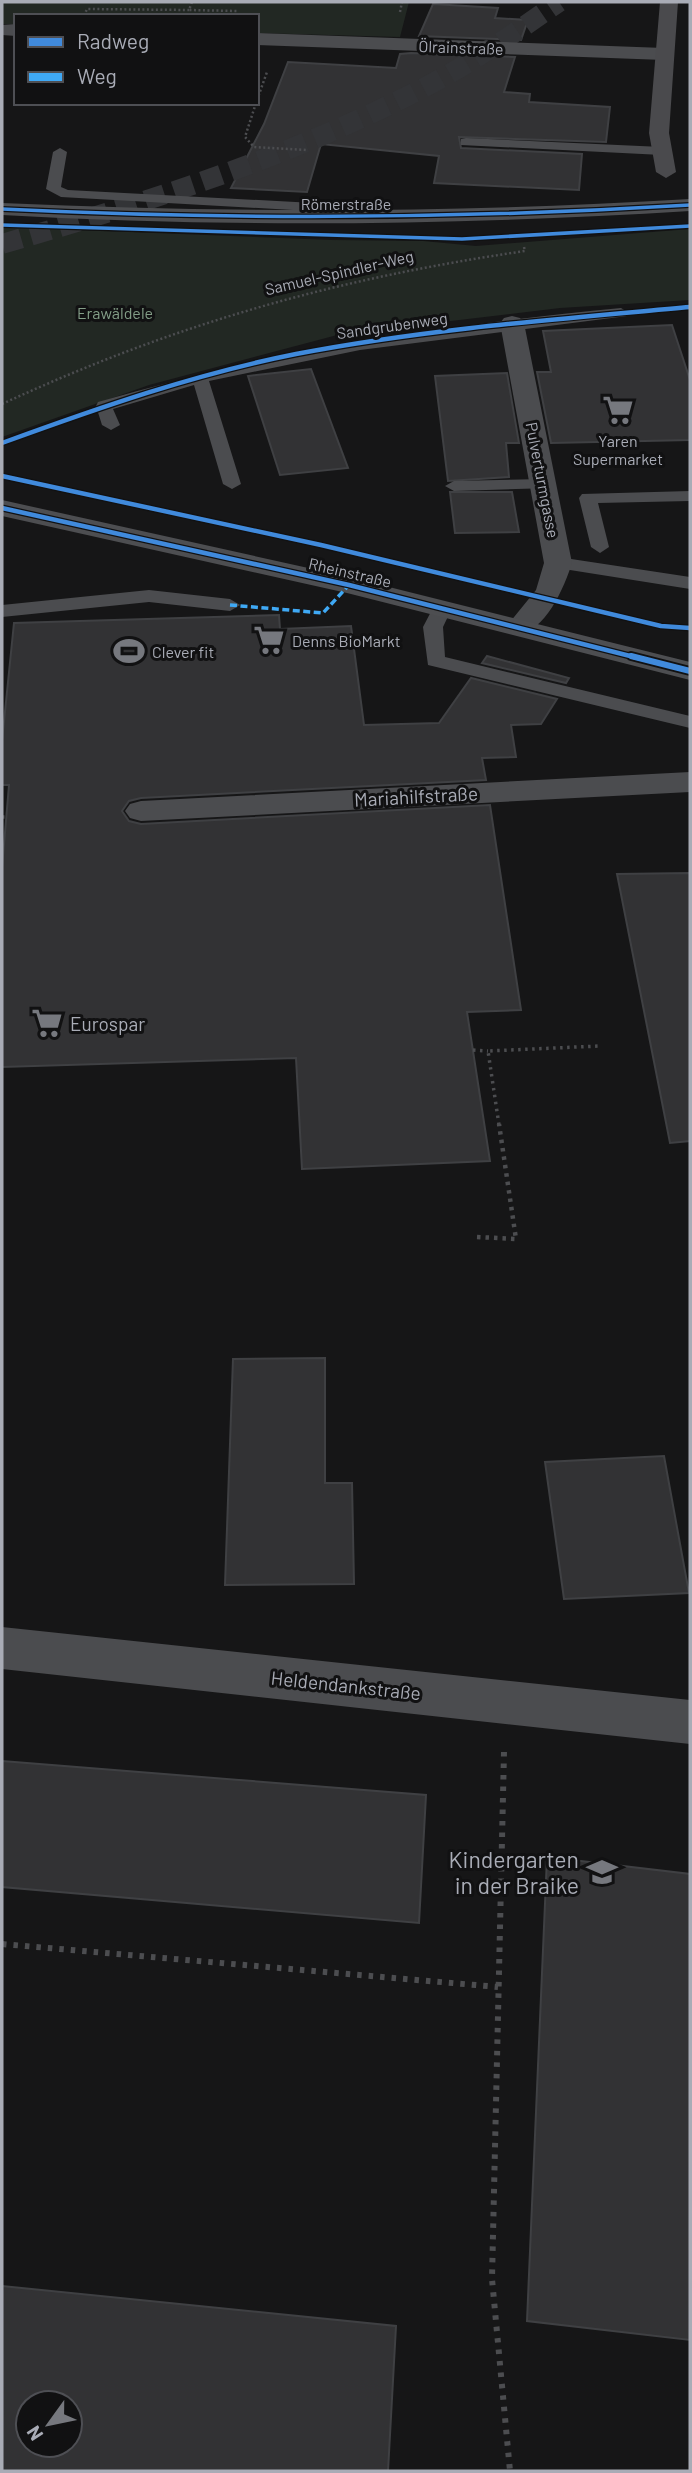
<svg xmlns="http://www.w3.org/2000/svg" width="692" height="2473" font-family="Barlow,sans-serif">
<rect width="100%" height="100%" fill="#161617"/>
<path fill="#222823" d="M2,2H409L400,37L257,33V16H16V24H2Z
M2,227L332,240L423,241L476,246L690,229V300L560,308L341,334L149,385L2,437Z"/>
<path fill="#323234" stroke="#3f4043" stroke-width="2" fill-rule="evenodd" d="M433,4L498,8L495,18L528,20L521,40L419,36Z
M411,53L515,57L504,92L530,94L529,102L610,107L606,142L459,137L461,148L582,154L579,190L434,183L439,156L321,144L307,192L231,188L264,124L288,62L396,68L400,54Z
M672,325L690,380V440L551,443L537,372H551L543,331Z
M311,369L348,468L280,475L248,376Z
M507,373L519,443H506L509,477L448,481L435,376Z
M450,492H512L519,532L455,533Z
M279,615L280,629L351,626L364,725L439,723L471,678L557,699L541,724L511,725L516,757L482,758L486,780L141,798L129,801L122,811L129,821L141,824L490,805L521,1010L467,1012L490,1161L302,1169L296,1058L2,1067V868L9,785H2V741L14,623Z
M487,656L569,678L566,683L482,663Z
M690,873V1141L670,1143L617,874Z
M325,1358V1483H352L354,1584L225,1585L233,1359Z
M664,1456L689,1593L564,1599L545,1462Z
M2,1761L426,1795L419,1923L2,1887Z
M547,1857L690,1874V2340L527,2321Z
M2,2286L396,2326L388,2471H2ZM28,2403H70V2445H28Z"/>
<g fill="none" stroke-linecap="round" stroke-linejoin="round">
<path stroke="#333437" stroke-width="20" stroke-dasharray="20 10" stroke-linecap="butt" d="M2,244C148,202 294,156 429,85C475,61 517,31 559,2"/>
<path stroke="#4c4d50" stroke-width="2.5" stroke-dasharray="2 2.5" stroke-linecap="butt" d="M192,2L189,10L238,11
M400,12L402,2
M84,16L87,9L189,10
M257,100L267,72
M256,103L245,137L254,147L306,150
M2,404C178,323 334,279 525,251L524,247"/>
<path stroke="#4c4d50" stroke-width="3.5" stroke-dasharray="2.5 4.5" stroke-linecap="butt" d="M2,817H7
M473,1050L488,1051
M499,1125L488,1051L599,1046"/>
<path stroke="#4c4d50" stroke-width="4.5" stroke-dasharray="3.5 5" stroke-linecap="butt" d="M477,1237L516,1239L499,1124"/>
<path stroke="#4c4d50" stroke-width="6" stroke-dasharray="4.5 7" stroke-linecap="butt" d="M504,1752L492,2279L510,2471
M2,1944L498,1987"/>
<path fill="#4b4c4f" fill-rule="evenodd" d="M466,138L662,147L669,151L662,155L461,145V139Z
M60,148L67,152L61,187L68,190L314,203L319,204L329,217L322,221L310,211L61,197L46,189L53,152Z
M621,308L629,313L627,316L360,350L209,381L241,484L232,489L223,484L194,385L113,409L120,425L111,430L102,425L96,406L98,402C269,352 443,325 621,308Z
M544,479L553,484L550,488L454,491L445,486L454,481Z
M690,491V501L598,503L609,547L600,553L591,547L579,498L582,494Z
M558,557L690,577V589L551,567L549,563Z
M149,590L230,599L240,605L230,611L149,602L2,617V605Z
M442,602L452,608L443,627L445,657L690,716V728L428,665L423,627L435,604Z"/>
<path fill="#4b4c4f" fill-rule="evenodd" d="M16,24V36L2,35V25Z
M257,33L664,48L673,54L664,60L257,45Z
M512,316L520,318L524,323L572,563C564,588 542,641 510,633L506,627L536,590L544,563L500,323L504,318Z
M690,772V792L141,821L130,818L125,811L130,804L141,801Z
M2,1627L690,1700V1744L2,1669Z"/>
<path fill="#4a4a4d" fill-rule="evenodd" d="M660,2H678L669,133L676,172L666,178L656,172L649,133Z"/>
<path fill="#4d4e51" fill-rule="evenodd" d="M690,199V211C461,225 231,228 2,215V203C232,213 460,213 690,199Z
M2,500L349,577L690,662V680L347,593L2,516Z"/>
<path stroke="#3fa9f5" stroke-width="3.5" stroke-dasharray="7 3.5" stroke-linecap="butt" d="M230,605L323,613L349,585"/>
<g stroke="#111112" stroke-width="6">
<path id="cycleway-far2" d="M2,209C232,220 460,219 690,205
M2,225L462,239L690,226"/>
</g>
<g stroke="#111112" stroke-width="7">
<path id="cycleway-far1" d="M2,443C98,408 195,374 296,354C426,329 558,319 690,307
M2,476L321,545L661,626L690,628
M2,508L349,585L638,658"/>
</g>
<g stroke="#111112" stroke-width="10">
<path id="cycleway" d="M631,656L690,671"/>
</g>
<use href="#cycleway-far2" stroke="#408adc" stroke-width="3.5"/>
<use href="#cycleway-far1" stroke="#408adc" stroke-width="4.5"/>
<use href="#cycleway" stroke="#408adc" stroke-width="6"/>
</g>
<defs>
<g id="supermarket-bare" transform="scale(2.415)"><path d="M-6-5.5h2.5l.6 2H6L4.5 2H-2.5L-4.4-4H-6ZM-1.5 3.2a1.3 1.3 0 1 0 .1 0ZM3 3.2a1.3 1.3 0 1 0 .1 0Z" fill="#76787e" stroke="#111112" stroke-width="2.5" paint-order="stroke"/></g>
<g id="stadium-bare" transform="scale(2.415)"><path d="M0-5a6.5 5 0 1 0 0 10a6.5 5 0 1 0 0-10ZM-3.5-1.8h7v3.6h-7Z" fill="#76787e" stroke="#111112" stroke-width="2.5" paint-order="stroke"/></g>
<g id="school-bare" transform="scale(2.415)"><path d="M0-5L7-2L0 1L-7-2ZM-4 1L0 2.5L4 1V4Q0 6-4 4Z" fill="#76787e" stroke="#111112" stroke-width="2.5" paint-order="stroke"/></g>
</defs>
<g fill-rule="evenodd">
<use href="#supermarket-bare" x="618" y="410"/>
<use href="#supermarket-bare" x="269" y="640"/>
<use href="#stadium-bare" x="129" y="651"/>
<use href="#supermarket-bare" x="47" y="1023"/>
<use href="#school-bare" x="602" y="1872"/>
</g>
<g text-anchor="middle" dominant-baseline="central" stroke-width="6" stroke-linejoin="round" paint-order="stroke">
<g font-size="16" fill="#a9acb6" stroke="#111112">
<text transform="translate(461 47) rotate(2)">Ölrainstraße</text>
<text x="346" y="203">Römerstraße</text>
<text transform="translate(339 272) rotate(-13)">Samuel-Spindler-Weg</text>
<text transform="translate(392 325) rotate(-8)">Sandgrubenweg</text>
<text transform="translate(543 480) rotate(79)">Pulverturmgasse</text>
<text transform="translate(350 572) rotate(13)">Rheinstraße</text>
</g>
<g font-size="16" fill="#839e87" stroke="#111112">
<text x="115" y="312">Erawäldele</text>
</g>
<g font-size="16" fill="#a9acb6" stroke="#111112" text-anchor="start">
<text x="618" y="440" text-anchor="middle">Yaren<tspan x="618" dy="18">Supermarket</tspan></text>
<text x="292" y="640">Denns BioMarkt</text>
<text x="152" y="651">Clever fit</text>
</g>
<g font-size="19" fill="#a9acb6" stroke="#111112">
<text transform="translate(416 796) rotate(-3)">Mariahilfstraße</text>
<text transform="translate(346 1685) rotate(6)">Heldendankstraße</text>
</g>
<g font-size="19" fill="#a9acb6" stroke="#111112" text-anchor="start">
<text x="70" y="1023">Eurospar</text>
</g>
<g font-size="23" fill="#a9acb6" stroke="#111112" text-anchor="end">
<text x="579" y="1859">Kindergarten<tspan x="579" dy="26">in der Braike</tspan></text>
</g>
</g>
<rect width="692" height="2473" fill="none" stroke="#a9acb6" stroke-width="7"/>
<rect x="14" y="14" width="245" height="91" fill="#111112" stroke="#4e4f54" stroke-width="2"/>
<rect x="28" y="37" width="35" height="10" fill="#408adc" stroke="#4e4f54" stroke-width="2"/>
<text x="77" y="49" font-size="21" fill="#a9acb6">Radweg</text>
<rect x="28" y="72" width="35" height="10" fill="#3fa9f5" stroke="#4e4f54" stroke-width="2"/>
<text x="77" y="84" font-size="21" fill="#a9acb6">Weg</text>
<g transform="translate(49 2424) rotate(237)"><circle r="33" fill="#111112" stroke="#4e4f54" stroke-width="2"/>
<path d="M0-5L12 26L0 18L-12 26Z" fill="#76787e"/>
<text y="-10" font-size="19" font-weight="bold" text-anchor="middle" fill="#a9acb6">N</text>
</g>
</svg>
